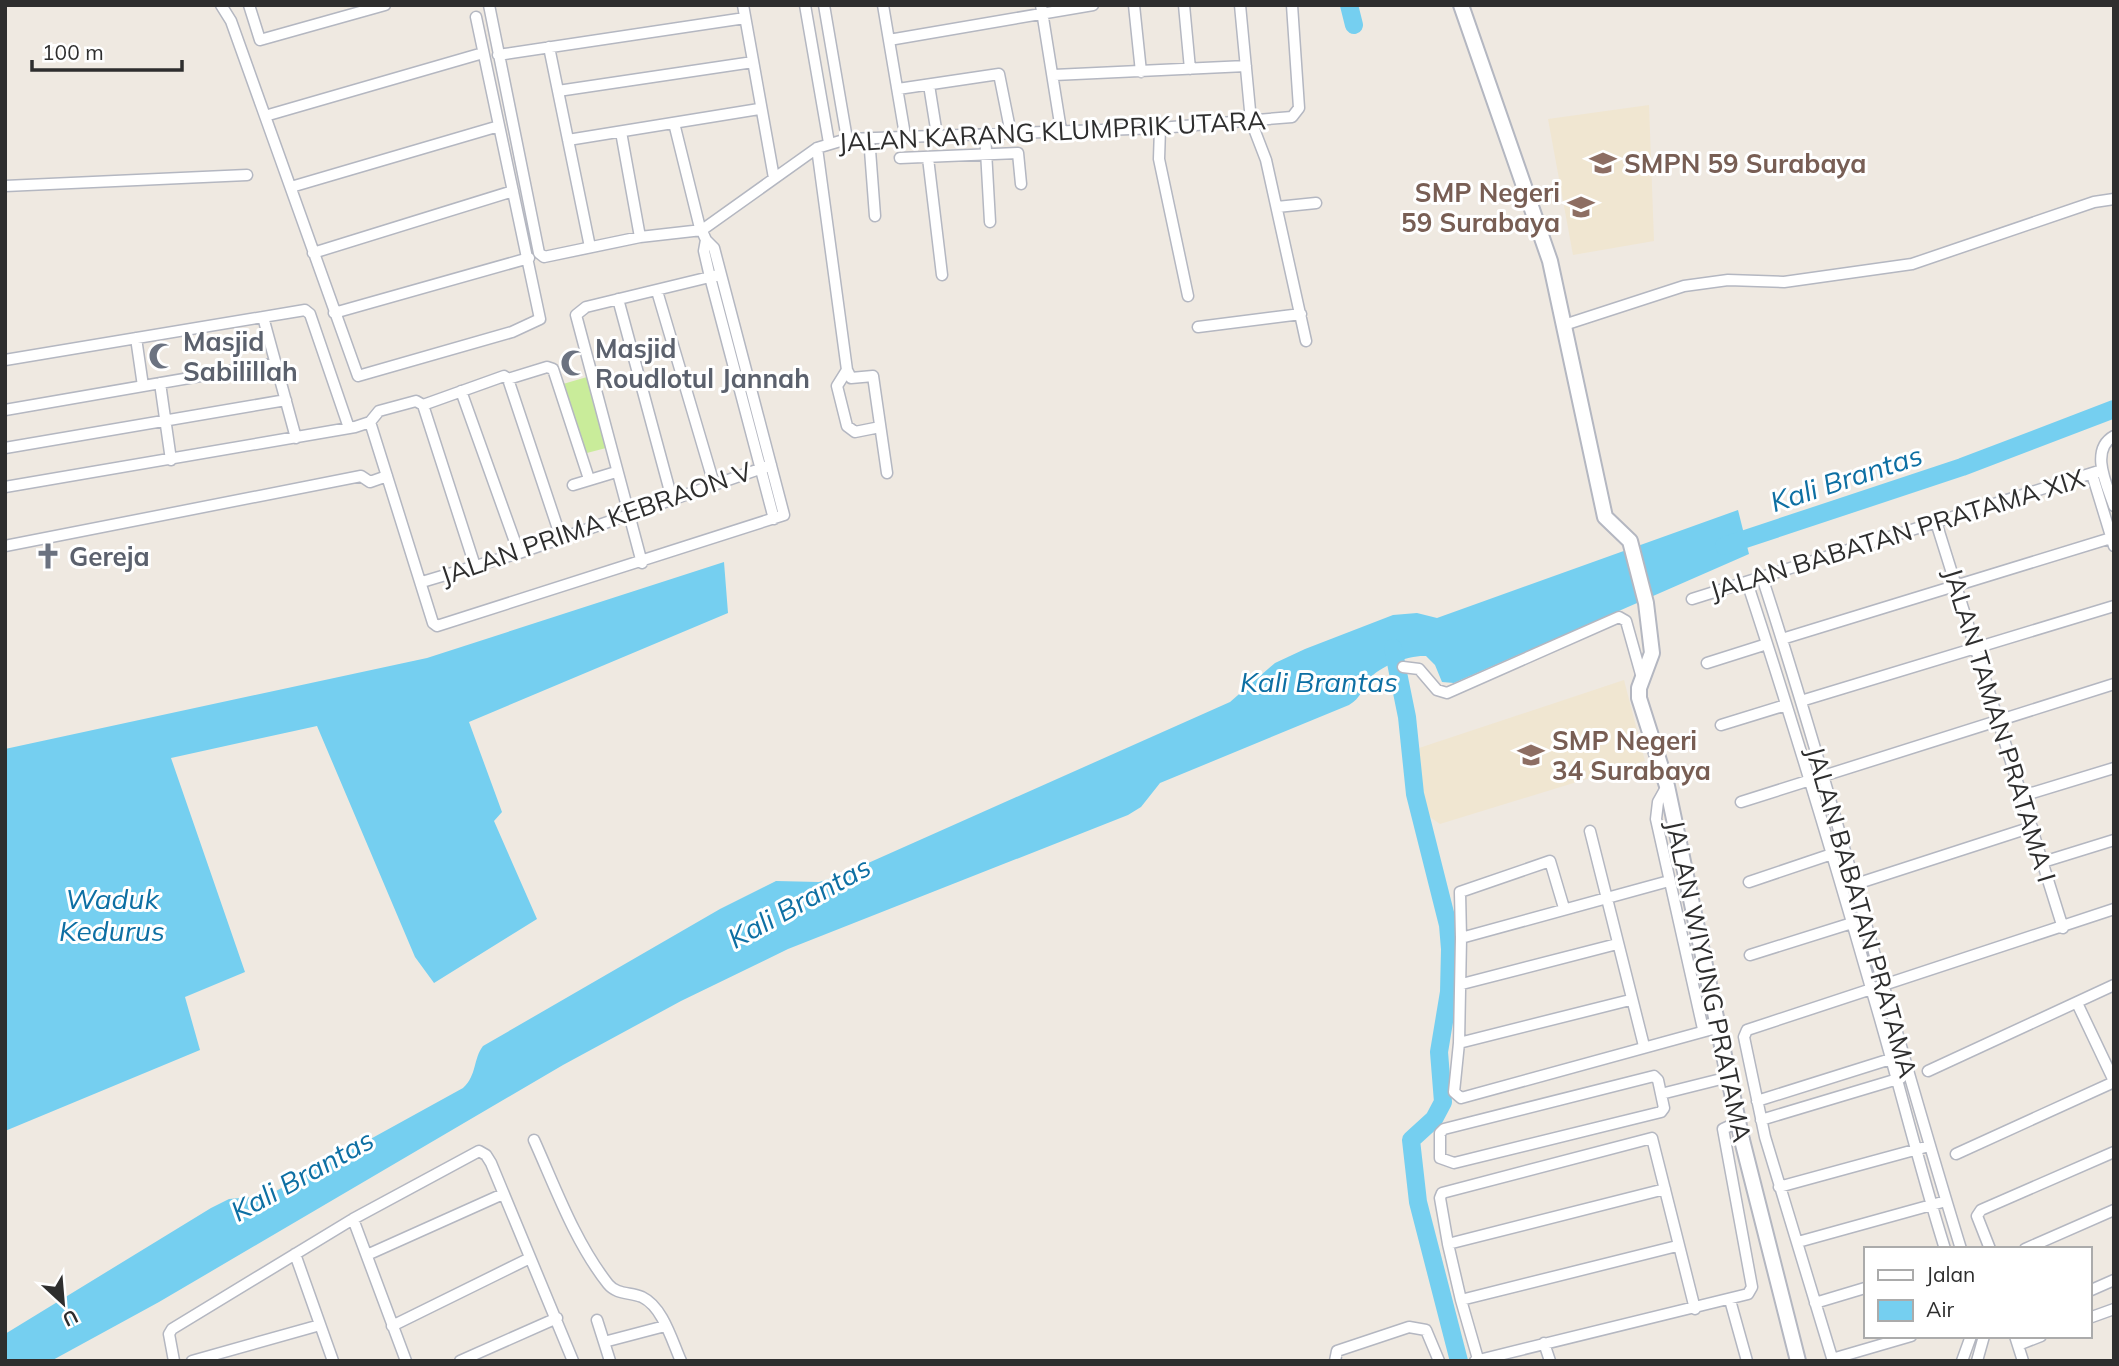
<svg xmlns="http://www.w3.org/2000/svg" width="2119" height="1366" font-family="Mulish,sans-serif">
<rect width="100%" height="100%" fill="#efe9e1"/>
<path fill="#f0e6d1" d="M1649,105L1654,241L1573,255L1548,119Z
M1624,680L1645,761L1440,824L1424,813L1419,794V748Z"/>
<path fill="#c9ec9a" d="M587,377L606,448L583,454L563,384Z"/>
<path fill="#75cff0" d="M1738,510L1749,554L1454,683L1442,682L1435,665L1426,656C1409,655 1380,666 1369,679C1362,689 1361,698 1349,705L1160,783L1141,807L1128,815L788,949L681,1001L563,1065L159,1302L51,1361H5V1334L211,1208L229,1199L267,1196L463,1088C477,1075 473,1059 483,1046L720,909L776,881L819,882L839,876L1230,702L1275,663L1305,649L1393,615L1417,613L1437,618Z
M724,562L728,613L469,722L502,812L494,821L537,919L434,983L415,957L317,726L171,758L245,972L185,997L200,1050L5,1131V749L427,658Z"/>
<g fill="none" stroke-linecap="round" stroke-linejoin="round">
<path stroke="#75cff0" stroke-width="18" d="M1349,5L1354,25
M1724,546L1962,467L2114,409
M1393,648L1407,717L1415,794L1448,925L1450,949L1449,992L1439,1052L1443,1102L1434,1119L1411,1140L1418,1202L1459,1361"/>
<g stroke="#b4b7c1" stroke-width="13">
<path id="street" d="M221,5L231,21L358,376L512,332L540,319L476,17
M249,5L260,40L385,5
M489,5L539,253L544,257L640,237L702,230L817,148L847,139L1160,128L1292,117L1299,108L1292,5
M743,5L774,178
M805,5L829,143
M824,5L847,139
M883,5L905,135
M1041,5L1061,130
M1134,5L1141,72
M1184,5L1190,69
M1240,5L1251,121L1266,160L1306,341
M889,40L1093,5
M549,47L590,247
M498,55L745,18
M1054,75L1246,66
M929,85L937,135
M898,89L999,74L1011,134
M558,91L753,62
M265,116L483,53
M1160,128L1159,159L1188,296
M621,132L640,237
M985,133L990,222
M869,137L875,216
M568,140L759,109
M817,148L847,370L851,378L873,376L887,473
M900,158L1018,153L1021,184
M928,158L942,275
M5,186L247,175
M291,187L499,126
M1277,207L1316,203
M706,240L704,251L710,277L774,519
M313,253L513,191
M657,291L714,484
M618,299L672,499
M334,313L529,258
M263,317L296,438
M1564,325L1684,286L1728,280L1784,282L1912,264L2094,202L2114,199
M1198,327L1301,314
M136,338L143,386
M5,360L305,310L310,314L349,428
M847,370L837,386L847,426L855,432L880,427
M160,383L171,460
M461,391L519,553
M423,405L475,566
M423,405L504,376L508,379
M5,410L276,363
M370,422L433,623L437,626L784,515L714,248L706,240L699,224L674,123
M2114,436C2089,450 2107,485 2114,506
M5,448L286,400
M2092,474L2114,546
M573,485L616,472
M5,487L355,427L370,422L379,411L416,401L423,405
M1936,522L2063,928
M561,538L508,379L547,367L553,369L589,479
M5,546L361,476L370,482L387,476
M642,563L576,315L586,307L718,275
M1762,577C1834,799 1892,1025 1961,1249
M422,582L519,553L771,465
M1747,582C1791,716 1832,852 1871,988C1897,1075 1918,1163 1945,1249
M1692,599L2102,470
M1782,639L2111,538
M1707,663L1767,644
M1403,667L1419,669L1437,690L1447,693L1619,617L1626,621L1642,678
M1801,701L2114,606
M1721,725L1786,705
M1667,786L1658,802L1656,819L1703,1029
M2022,796L2114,768
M1741,802L2114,684
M1590,831L1644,1046
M2043,862L2114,840
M1749,882L1832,854
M1856,884L2032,827
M1461,938L1460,892L1550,861L1564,908
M1750,955L1852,923
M1462,984L1617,944
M1630,1000L1459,1043L1461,938L1669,881
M2077,1003L2114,1081
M1459,1043L1454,1092L1461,1098L1720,1027
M1928,1071L2114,985
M1654,1076L1658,1080L1664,1108L1661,1112L1454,1163L1440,1158V1133L1444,1129Z
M1661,1094L1729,1077
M1757,1101L1897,1057
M1761,1120L1901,1078
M534,1140C556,1189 575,1242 608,1284C617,1295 630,1292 642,1297C663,1307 672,1341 681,1361
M1956,1154L2114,1082
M1779,1187L1929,1146
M1665,1189L1448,1244L1440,1198L1442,1193L1652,1138L1695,1309
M353,1219L406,1361
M1798,1242L1946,1201
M1448,1244L1461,1300
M1990,1249L1977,1216L1981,1210L2114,1152
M2025,1249L2114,1210
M295,1254L333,1361
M367,1255L503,1194
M2089,1291L2114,1280
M1730,1300L1747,1361
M1815,1303L1865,1288
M2089,1318L2114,1309
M597,1320L604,1342
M392,1326L530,1258
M2015,1336L2023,1361
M1544,1343L1550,1361
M2018,1345L2041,1336
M1478,1359L1461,1300L1677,1246
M1832,1359L1911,1336
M174,1361L169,1334L172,1329L353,1219L479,1151L486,1155L491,1163L573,1361
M192,1361L320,1325
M460,1361L557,1318
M610,1361L604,1342L665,1326
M1335,1361L1337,1351L1409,1327L1426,1330L1439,1361
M1475,1361L1748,1294L1752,1287L1723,1129L1738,1122
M1833,1361L1765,1137L1744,1037L1747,1030L2114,909
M1962,1361L1971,1336
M1977,1361L1984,1336"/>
</g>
<g stroke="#b4b7c1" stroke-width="18">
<path id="secondary" d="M1461,5L1550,261L1605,517L1630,541L1646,603L1652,653L1639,688V698L1667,786L1742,1140L1798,1361"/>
</g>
<use href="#street" stroke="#fff" stroke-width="10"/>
<use href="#secondary" stroke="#fff" stroke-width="14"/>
</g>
<defs>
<g id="school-bare" transform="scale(2.1)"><path d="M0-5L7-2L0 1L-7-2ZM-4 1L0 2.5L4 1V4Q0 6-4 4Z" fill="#8d6e63" stroke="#fff" stroke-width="2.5" paint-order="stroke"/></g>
<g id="mosque-bare" transform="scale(2.1)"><path d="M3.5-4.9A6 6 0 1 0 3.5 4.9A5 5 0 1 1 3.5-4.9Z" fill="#6b7280" stroke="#fff" stroke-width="2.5" paint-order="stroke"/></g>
<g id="church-bare" transform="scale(2.1)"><path d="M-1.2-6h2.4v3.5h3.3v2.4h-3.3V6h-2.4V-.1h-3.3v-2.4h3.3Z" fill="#6b7280" stroke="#fff" stroke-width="2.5" paint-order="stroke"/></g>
</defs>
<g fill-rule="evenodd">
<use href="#school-bare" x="1603" y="163"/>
<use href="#school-bare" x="1581" y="207"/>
<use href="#mosque-bare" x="162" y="356"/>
<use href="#mosque-bare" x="574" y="363"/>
<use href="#church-bare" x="48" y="556"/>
<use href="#school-bare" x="1531" y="755"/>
</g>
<g text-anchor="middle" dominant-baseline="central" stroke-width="6" stroke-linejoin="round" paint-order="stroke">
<g font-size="26" fill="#2e2e2e" stroke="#fff">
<text transform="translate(1052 131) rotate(-3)">JALAN KARANG KLUMPRIK UTARA</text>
<text transform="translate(596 523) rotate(-19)">JALAN PRIMA KEBRAON V</text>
<text transform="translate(1897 534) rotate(-17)">JALAN BABATAN PRATAMA XIX</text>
<text transform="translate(2000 725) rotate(73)">JALAN TAMAN PRATAMA I</text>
<text transform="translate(1862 912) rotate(74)">JALAN BABATAN PRATAMA</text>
<text transform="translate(1709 981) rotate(78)">JALAN WIYUNG PRATAMA</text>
</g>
<g font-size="26" font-weight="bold" fill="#785e54" stroke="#fff" text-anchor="start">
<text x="1624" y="163">SMPN 59 Surabaya</text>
<text x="1560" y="192" text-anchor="end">SMP Negeri<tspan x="1560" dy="30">59 Surabaya</tspan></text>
<text x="1552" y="740">SMP Negeri<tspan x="1552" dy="30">34 Surabaya</tspan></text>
</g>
<g font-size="26" font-weight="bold" fill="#5b616d" stroke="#fff" text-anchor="start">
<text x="183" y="341">Masjid<tspan x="183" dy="30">Sabilillah</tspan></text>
<text x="595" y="348">Masjid<tspan x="595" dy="30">Roudlotul Jannah</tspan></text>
<text x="69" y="556">Gereja</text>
</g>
<g font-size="28" font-style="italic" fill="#0d6fa3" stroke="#fff">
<text transform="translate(1846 478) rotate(-18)">Kali Brantas</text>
<text x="1319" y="681">Kali Brantas</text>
<text x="112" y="898">Waduk<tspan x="112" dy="32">Kedurus</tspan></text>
<text transform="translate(799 902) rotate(-29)">Kali Brantas</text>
<text transform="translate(302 1175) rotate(-29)">Kali Brantas</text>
</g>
</g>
<rect width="2119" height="1366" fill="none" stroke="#2e2e2e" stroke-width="14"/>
<rect x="1864" y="1247" width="228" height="91" fill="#ffffff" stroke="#ababab" stroke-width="2"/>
<rect x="1878" y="1270" width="35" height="10" fill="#ffffff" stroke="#ababab" stroke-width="2"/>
<text x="1926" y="1282" font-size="21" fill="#2e2e2e">Jalan</text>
<rect x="1878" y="1300" width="35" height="21" fill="#75cff0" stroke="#ababab" stroke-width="2"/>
<text x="1926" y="1317" font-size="21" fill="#2e2e2e">Air</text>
<g transform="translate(63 1303) rotate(154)" stroke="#ffffff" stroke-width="5" paint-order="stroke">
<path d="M0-5L12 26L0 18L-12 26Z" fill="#2e2e2e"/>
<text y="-10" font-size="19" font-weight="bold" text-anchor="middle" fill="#2e2e2e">U</text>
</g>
<path d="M32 60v10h150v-10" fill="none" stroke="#2e2e2e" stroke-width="3.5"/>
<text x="42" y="60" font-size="21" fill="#2e2e2e" stroke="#ffffff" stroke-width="5" paint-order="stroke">100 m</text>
</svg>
